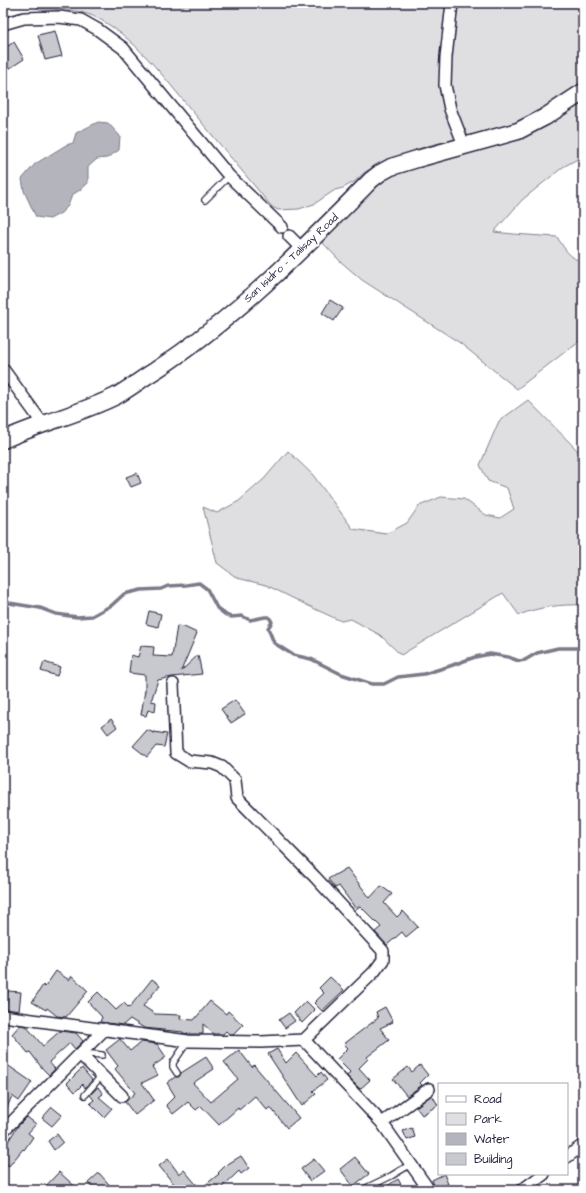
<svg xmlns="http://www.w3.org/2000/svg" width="586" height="1193" font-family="'Architects Daughter',sans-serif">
<rect width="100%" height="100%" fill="#fff"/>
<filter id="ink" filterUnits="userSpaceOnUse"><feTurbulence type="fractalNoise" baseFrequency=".025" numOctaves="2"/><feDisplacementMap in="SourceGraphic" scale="8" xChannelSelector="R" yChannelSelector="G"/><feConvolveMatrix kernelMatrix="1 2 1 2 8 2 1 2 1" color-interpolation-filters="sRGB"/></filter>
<g filter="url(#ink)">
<path fill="#dfdfe2" stroke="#80808e" d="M34,3H572L583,7V87L526,122L427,146L385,161L365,172L354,182L343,188L335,190L314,204L299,209L278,210L272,207C246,175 219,144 193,112C165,79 133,34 93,16C76,9 57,9 39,9Z
M583,98V156L563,167L522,200L494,232L513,234L557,237C564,248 570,259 583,262V338L517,389L460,343L362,280L340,261L321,241L376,180Z
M528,400L583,456V605C561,604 539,607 519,615L503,593L401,655L380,635L351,619L341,621L317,610L266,585L237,578L217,563L203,507L217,513L239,501L264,479L288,451L313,475L353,529L386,534L407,523L419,506L441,497L464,499L486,515L500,518L514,509L507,488L488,481L480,465L499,421Z"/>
<path fill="#b4b4bc" stroke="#7a7a88" d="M98,122L108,123L120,136L119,150L107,158L97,159L88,167V183L83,188L72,195L68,206L61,213L50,219L36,217L24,191L22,179L35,164L66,145L73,143L76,133Z"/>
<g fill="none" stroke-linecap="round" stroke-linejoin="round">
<path stroke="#7a7a88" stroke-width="3.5" d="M3,602L40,608L56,614L77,617L92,616L112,605L124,594L141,590L161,589L168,586L186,585L199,583L207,589L217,608L226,615L231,617L242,616L250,620L265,617H269L272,622L268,628L274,643L293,655L311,659L341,674L372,684H384L398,677L424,674L450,666L475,657L490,654L508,657L519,661L525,660L537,653L558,648H583"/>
</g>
<path fill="#c8c8cf" stroke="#22223b" d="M55,31L62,56L45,60L38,35Z
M14,42L24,59L7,70L3,62V49Z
M330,300L343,308L334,321L322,313Z
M137,473L141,483L131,487L126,477Z
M149,611L161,614L158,627L146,624Z
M177,626L184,627L197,633L181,671L198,655L202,674L172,677L158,680L151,701L156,702L155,712L148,710L146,716L141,715L145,690V675L129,673L131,655L138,657L141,646L154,647L153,656L172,657Z
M44,662L60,667L57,676L41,671Z
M235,700L245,714L231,723L221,709Z
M111,719L117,727L108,734L102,726Z
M147,730L154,733V732L167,734L164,747L156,746L147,757L133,746Z
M347,868L370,898L381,886L392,894L384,903L397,917L403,911L418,927L406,937L402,932L387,945L375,932L381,927L360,906L356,909L339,886L335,888L328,879Z
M56,971L69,980L72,976L88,991L66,1017L57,1016L47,1008L46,1010L32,1002L43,985L45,987Z
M330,977L344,990L322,1011L314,1003L324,993L319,988Z
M152,979L160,985L143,1006L155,1014L181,1015L180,1019L194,1020L210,1001L226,1014L228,1011L243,1025L233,1035H230L226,1031L223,1034H214L203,1024V1034H189L183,1033V1032L144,1028L130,1019L123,1025L100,1022L102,1017L88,1002L98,992L116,1010L124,1003L129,1008Z
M8,991L21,992L19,1011L6,1009Z
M306,1001L315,1010L302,1023L294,1013Z
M385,1007L393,1022L380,1028L389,1040L367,1057L368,1059L359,1068L370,1080L360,1089L347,1076L350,1072L337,1059L348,1048L344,1044L378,1018L376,1012Z
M289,1013L295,1021L285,1028L279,1020Z
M20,1025L26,1026L43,1046L60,1031L76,1033L83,1041L75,1049L70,1043L49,1062L55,1069L49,1075L42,1068L30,1052L28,1053L12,1034Z
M120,1039L130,1051L141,1042L157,1044L166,1057L152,1067L158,1075L142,1083L154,1100L135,1115L125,1102L135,1093L115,1069L118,1066L106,1050Z
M277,1049L286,1063L296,1053L317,1076L321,1072L327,1080L313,1091L316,1094L302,1106L268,1054Z
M239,1050L252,1067L254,1065L299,1118L287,1128L270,1107L267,1110L255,1096L239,1110L238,1108L219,1125L201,1106L196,1110L188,1102L173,1114L166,1105L175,1096L167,1083L175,1077H179L181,1073L206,1057L214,1069L193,1083L211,1102L238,1079L224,1062Z
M3,1062L32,1082L19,1101L12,1096L3,1117Z
M420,1065L428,1075L420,1083L422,1085L407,1096L393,1079L408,1067L412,1072Z
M82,1068L92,1080L85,1088L83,1084L75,1092L67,1083Z
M98,1087L103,1094L99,1097L112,1108L104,1117L90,1103L94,1100L90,1095Z
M432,1095L438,1105L422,1115L416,1107Z
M52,1107L62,1115L52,1126L42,1118Z
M27,1117L36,1124L28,1133L33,1137L24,1150L23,1149L9,1166L3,1161V1149L18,1126Z
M412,1128L415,1137L407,1140L403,1131Z
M57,1134L63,1142L54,1150L48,1141Z
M241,1156L249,1168L241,1174L239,1171L219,1190H179L159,1166L168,1159L179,1174L184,1170L200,1189L219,1174L218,1173L226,1165Z
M355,1157L369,1174L353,1186L340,1169Z
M314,1159L324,1171L310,1181L301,1169Z
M59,1172L79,1190H42Z
M99,1173L114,1190H94L88,1183Z
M444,1174L448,1184L436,1190L432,1180Z
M398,1179L404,1190H381Z"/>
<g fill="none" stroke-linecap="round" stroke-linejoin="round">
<g stroke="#22223b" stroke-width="8">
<path id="lane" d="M205,200L229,176
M83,1057L91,1054L102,1055
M177,1073L173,1067V1063L188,1041
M85,1095L102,1075
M362,1190L391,1176L411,1164"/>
</g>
<g stroke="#22223b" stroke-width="14">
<path id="street" d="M452,3L446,57L445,85L450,109L464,145
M3,24L24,18L59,17L81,20L97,29L123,48L229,176L282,227
M289,236L302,249
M3,369L43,424
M173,684L176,753L189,761L212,763L222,767L235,780L237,798L315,877L383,951V960L374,972L304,1040
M3,1016L188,1041L261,1042L304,1040L382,1123L429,1190
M80,1054L122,1096
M382,1123L429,1089
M3,1131L105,1029
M567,1157L583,1145
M522,1190L544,1174"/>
</g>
<g stroke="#22223b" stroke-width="19">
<path id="secondary" d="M3,440C40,423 80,414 116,396C130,388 143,378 156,370C237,317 304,248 371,180L380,173L391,167L417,159L518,131L545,117L583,92"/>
</g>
<use href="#lane" stroke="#fff" stroke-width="5.5"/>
<use href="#street" stroke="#fff" stroke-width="11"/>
<use href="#secondary" stroke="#fff" stroke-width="16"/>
</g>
</g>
<g text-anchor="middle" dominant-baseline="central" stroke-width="4" stroke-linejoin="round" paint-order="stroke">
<g font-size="11" fill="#22223b" stroke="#fff">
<text transform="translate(291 258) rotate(-43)">San Isidro - Talisay Road</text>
</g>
</g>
<rect width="586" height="1193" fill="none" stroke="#fff" stroke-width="16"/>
<rect x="8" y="8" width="570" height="1177" fill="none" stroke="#22223b" stroke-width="1.5" filter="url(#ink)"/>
<rect x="438" y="1083" width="130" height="92" fill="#ffffff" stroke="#a7a7b1"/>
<rect x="446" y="1096" width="20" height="6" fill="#ffffff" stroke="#a7a7b1"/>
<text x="474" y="1103" font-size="12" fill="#22223b">Road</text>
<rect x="446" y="1113" width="20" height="12" fill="#dfdfe2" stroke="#a7a7b1"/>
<text x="474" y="1123" font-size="12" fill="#22223b">Park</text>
<rect x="446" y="1133" width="20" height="12" fill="#b4b4bc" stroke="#a7a7b1"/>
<text x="474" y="1143" font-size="12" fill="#22223b">Water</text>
<rect x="446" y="1153" width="20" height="12" fill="#c8c8cf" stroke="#a7a7b1"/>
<text x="474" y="1163" font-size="12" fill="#22223b">Building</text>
</svg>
